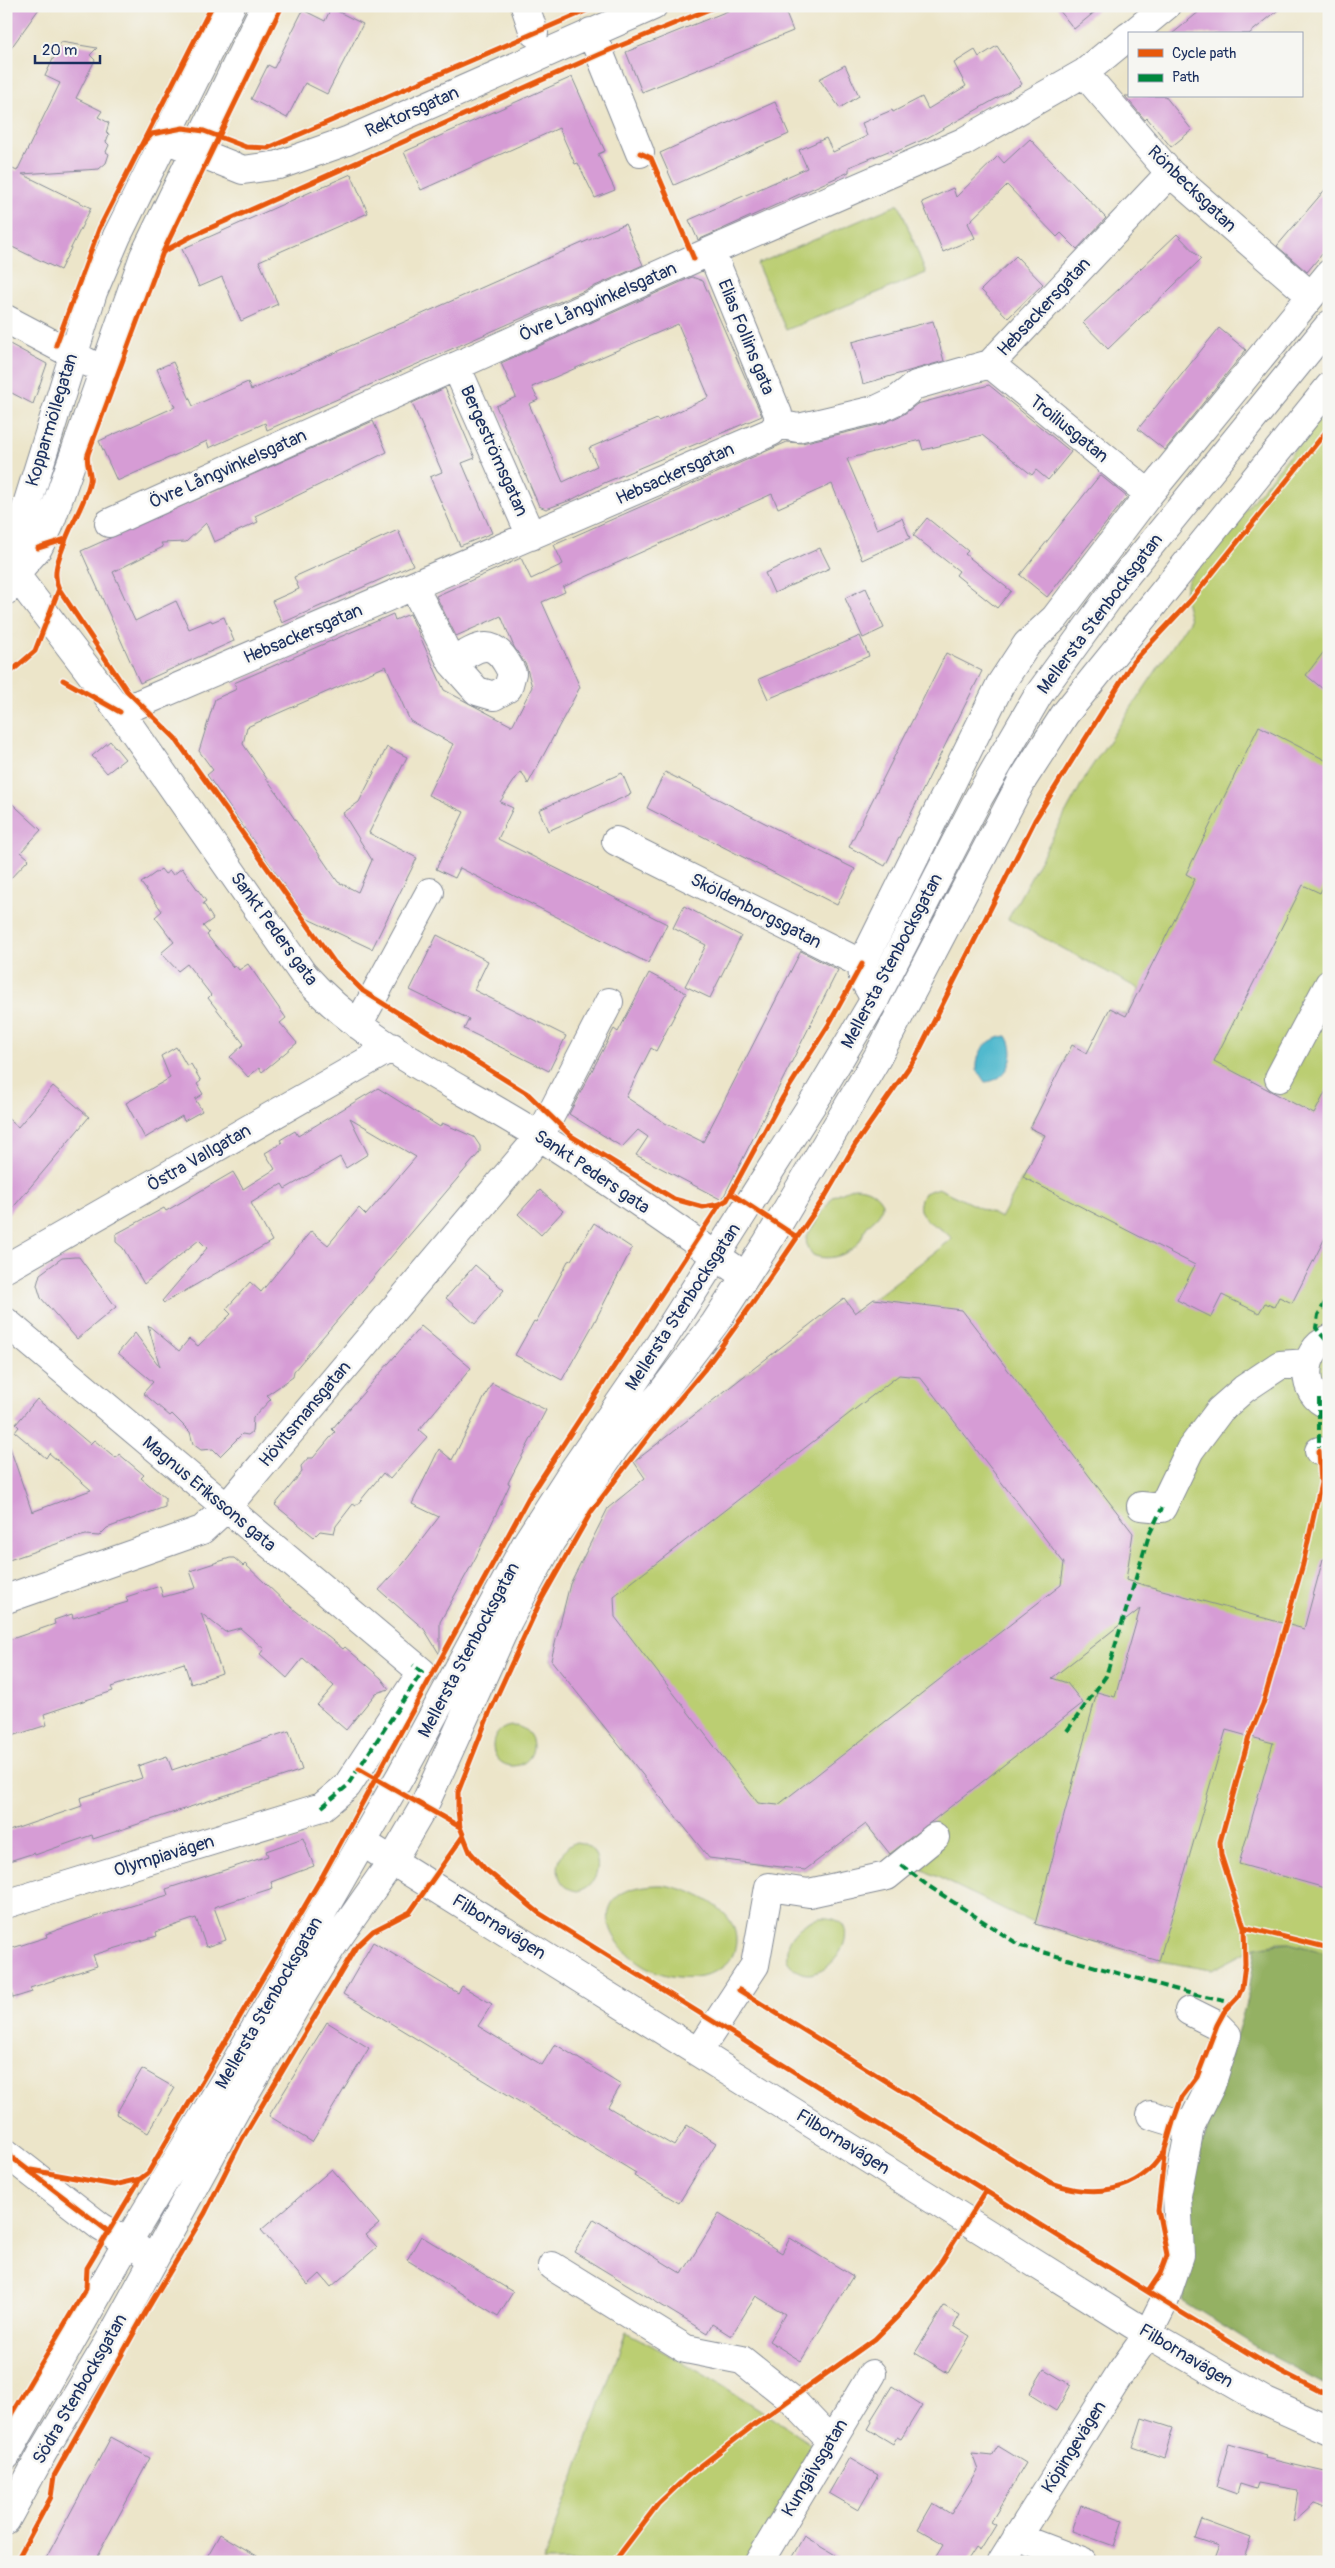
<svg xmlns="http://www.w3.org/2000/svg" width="1335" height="2568" font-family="Pangolin,sans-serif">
<rect width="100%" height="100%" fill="#f6f6f2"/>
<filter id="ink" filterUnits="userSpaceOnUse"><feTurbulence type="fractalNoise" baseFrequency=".02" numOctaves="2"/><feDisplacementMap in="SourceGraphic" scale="10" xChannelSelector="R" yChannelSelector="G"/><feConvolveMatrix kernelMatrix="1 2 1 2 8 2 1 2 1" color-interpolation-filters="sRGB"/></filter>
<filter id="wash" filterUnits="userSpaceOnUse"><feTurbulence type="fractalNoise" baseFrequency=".0096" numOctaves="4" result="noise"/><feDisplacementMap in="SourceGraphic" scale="20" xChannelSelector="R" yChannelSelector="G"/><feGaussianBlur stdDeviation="1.12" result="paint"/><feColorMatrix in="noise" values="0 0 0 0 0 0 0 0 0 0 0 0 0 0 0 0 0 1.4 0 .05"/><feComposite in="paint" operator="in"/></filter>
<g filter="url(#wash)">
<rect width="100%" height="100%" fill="#ece5c9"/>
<path fill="#bbce72" stroke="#6b7e68" d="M899,204L926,273L786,330L757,264Z
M1329,407V1954L1289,1943H1279L1256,1947L1212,1970L1159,1961L1035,1924L890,1854L866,1824L805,1870L709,1858L551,1660L570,1584L608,1508L645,1479L634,1462L844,1298L855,1313L952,1239C940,1223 908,1221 924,1193L938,1188L1001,1218L1045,1136L1030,1128L1072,1045L1087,1053L1109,1009L1126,1015L1139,989L1008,919L1088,772L1190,620L1184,596L1188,580Z
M854,1187C867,1187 876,1192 882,1203C882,1217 873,1218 866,1228C863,1232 862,1238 859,1242C849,1255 828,1262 813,1255L807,1247L806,1237L833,1196Z
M493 1746a20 20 0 1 1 40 0a20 20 0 1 1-40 0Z
M576,1842C605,1844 604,1887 577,1891C550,1887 554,1850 576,1842Z
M663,1885C693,1889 747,1912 734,1952C730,1965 717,1972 705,1975C628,1995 555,1884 663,1885Z
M819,1918C882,1913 817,2009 787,1960C784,1939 800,1923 819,1918Z
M626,2332C693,2366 755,2404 816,2448L746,2562H543Z"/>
<path fill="#94b164" stroke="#587061" d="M1289,1943L1329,1954V2386L1268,2354L1182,2300L1189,2271L1192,2178L1242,2017L1249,1991L1256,1947Z"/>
<path fill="#51b9ce" stroke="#367496" d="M1007,1036C1019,1054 1008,1081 985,1082L977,1070C976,1051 987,1038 1007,1036Z"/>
<g id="blocks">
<path fill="#d69cd5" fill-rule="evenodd" d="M6,6H41L6,55Z
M740,6H783L793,31L642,92L626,52Z
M1056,6H1102L1074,29Z
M1206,6H1283L1249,34H1172Z
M331,8L363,24L327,94L305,83L287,118L251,99L268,65L274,68L303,10L325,21Z
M61,42L97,48L90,55L95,60L76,98L102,111L98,117L109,123L106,133L109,134L106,142L109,145L106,152L109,154L106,163L99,169L22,174L91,208L60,270L6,244V166L17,171L60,83L45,76Z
M997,46L1022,84L927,138L893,153L891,150L849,167V172L698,240L689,220L807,168L799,150L826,138L833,152L867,136L862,123L892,110L893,112L922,97L928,109L966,86L954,63L975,50L979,57Z
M845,65L859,96L840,108L819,79Z
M572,77L605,151L598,154L615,190L595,198L578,163L575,164L559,128L421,190L404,152Z
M1125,96H1165L1192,130L1171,147L1147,118L1145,120Z
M775,102L789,134L674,185L660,153Z
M1030,139L1106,218L1077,249L1061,233L1057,237L1007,185L968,223L975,238L943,252L922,202L953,188L956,197L998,156L1004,163Z
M351,174L368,213L259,261L278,304L241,321L222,277L199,287L182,249Z
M1329,185V246L1307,272L1277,246Z
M625,224L643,265L267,430L265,423L209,448L207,441L117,481L99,441L175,407L157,369L173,362L193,406L248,382L251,390Z
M1177,234L1201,259L1108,349L1083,323Z
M1016,256L1043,284L1008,318L981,290Z
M692,277L703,281L762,416L604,483L571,500L546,509L539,506L496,406L516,397L501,363ZM678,324L709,397L658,421L657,419L589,448L597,466L563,482L529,404L538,400L532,387Z
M933,321L944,361L863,384L852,342Z
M1219,328L1246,350L1165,450L1138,429Z
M6,342L47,364L33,404L6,390Z
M989,385L1071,452L1048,480L1036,470L1032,475L982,435L923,450L920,440L847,459L877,529L902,518L910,538L862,560L832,484L778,508L772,494L563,587L565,592L542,602L580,687L528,784L523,774L520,772L500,802L513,808L498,839L667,924L648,963L460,868L455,878L436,869L464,812L428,795L453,744L410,721L386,666L247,727L243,744L338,882L358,892L372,860L343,813L359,802L387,747L407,757L369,833L417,858L372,949L308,919L207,775L213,770L199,751L215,699L237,689L234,683L393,614L395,620L410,614L444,690L512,726L532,687L526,665L514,647L501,616L456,636L436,596L521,558L531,579L563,564L554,545L787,442L802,443L882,424L904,414L917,404Z
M445,388L475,458L462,463L492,533L460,546L430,477L442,472L412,403Z
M373,421L387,452L255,516L258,522L214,542L206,523L186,542L161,543L163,547L113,572L135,621L176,601L189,629L211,620L212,622L224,617L234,641L140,683L81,551Z
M1100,475L1127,497L1047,597L1020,575Z
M927,518L968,551L965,554L1011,591L997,608L956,575L959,571L913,535Z
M398,530L413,565L282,623L272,601L299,589L294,577Z
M820,548L830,568L774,593L765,573Z
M866,588L884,628L863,638L845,598Z
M860,636L869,656L768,699L759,679Z
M1329,645V694L1306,675Z
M946,653L982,671L885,866L849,847Z
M1259,726L1329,762V875L1320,893L1303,885L1214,1061L1314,1114L1329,1085V1230L1292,1303L1279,1297L1274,1307L1265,1303L1259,1313L1222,1295L1211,1317L1177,1300L1195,1265L1023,1177L1045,1135L1030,1128L1072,1045L1087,1053L1110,1008L1126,1016L1195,879L1186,874Z
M110,741L125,759L107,773L92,756Z
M665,772L855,869L837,905L647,808Z
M622,773L631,794L548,831L539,810Z
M6,798L41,830L21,852L29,859L6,883Z
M182,868L206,901L203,903L213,919L203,926L209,933L207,935L233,967L236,966L239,970L248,964L286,1018L280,1023L297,1043L262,1072L259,1068L248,1077L230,1057L244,1044L208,998L211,995L187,964L178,971L161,953L174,942L155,917L162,911L141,883L161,869L165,874L170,871L173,875Z
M684,906L741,936L710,998L685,986L706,945L673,928Z
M437,935L488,961L474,990L566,1036L549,1071L464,1029L469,1019L410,990Z
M801,951L838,970L722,1200L636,1155L648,1137L638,1130L622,1147L569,1114L614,1029L618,1032L649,973L686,993L656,1051L651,1048L626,1097L665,1123L703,1142Z
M176,1047L187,1066L191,1064L201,1081L197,1084L203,1094L195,1099L202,1111L184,1121L182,1116L145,1138L126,1103L170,1078L161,1056Z
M53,1086L89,1117L6,1216V1117L18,1127Z
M378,1088L440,1127L442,1123L474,1137L480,1146V1152L294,1371L293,1377L267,1395L271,1399L253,1418L252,1432L248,1435L242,1434L220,1456L213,1449L201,1450L193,1444L190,1432L172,1414L170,1416L143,1393L153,1382L118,1353L135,1333L160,1367L148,1325L179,1351L189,1339L198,1346L231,1314L226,1309L250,1282L261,1292L311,1231L328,1245L359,1208L366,1215L416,1157L350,1118L368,1154L346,1168L340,1157L285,1189L282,1184L251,1203L272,1241L164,1303L162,1301L207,1248L199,1240L144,1284L123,1248L116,1242V1234L164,1208L166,1211L233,1172L243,1189L275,1169L265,1153L282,1143L280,1140L295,1131L298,1136Z
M540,1190L563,1211L541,1235L518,1214Z
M594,1223L632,1248L594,1323L562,1380L515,1355L534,1321L536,1322L568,1261L571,1260Z
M75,1257H79L116,1307L77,1339L41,1298L37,1285L40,1274L62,1258Z
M475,1265L504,1290L475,1324L446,1298Z
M844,1298L855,1313L874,1299L962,1310L1133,1533L1126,1580L1304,1629L1323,1559L1329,1560V1889L1239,1864L1273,1743L1226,1730L1159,1961L1035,1924L1097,1692L1115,1697L1140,1609L1052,1678L1067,1683L1083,1703L890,1854L866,1824L805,1870L709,1858L551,1660L570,1584L608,1508L645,1478L634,1462ZM899,1375L920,1377L1064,1563L1061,1585L778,1805L758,1803L615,1617L614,1596Z
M421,1326L471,1368L419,1430L427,1437L390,1479L383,1473L356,1506L353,1504L336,1526L334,1533L320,1531L314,1537L275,1505L302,1472L301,1466L308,1458H313L335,1432L332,1429Z
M492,1383L546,1410L508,1483L510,1484L476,1557L440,1622V1655L424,1629L379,1590L403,1564L439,1517L412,1504L439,1449L452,1460Z
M37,1399L90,1444L94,1440L116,1458L119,1454L144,1475L141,1478L165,1498V1507L107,1528L99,1536L86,1535L74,1538L6,1561V1446L9,1445L32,1512L91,1490L49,1453L46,1458L15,1432L19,1427L16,1424Z
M230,1558H234L243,1566L245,1564L286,1603L343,1649L345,1647L381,1678L389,1689L376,1693L346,1730L317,1705L334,1686L303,1658L287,1678L260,1654L264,1649L240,1628L225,1632L201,1613L222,1673L191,1684L184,1663L111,1687L113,1691L44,1714L47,1725L6,1738V1641L55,1624L54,1620L72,1614L73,1618L128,1602L126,1597L160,1586L163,1597L196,1588L190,1571Z
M289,1731L302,1770L93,1839L92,1835L35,1855L34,1853L6,1862V1832L82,1806L80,1798L142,1778L138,1766L167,1756L172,1770Z
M303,1838L314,1866L271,1882L273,1888L214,1907L226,1940L206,1947L196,1918L156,1932L157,1936L93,1955L97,1966L30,1988L32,1992L13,1998L6,1976V1950L47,1937L46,1934L91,1918L168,1895L166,1889L268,1856L266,1851Z
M373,1942L458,1993L462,1986L492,2004L478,2026L542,2065L555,2044L621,2085L608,2107L674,2146L687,2125L716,2143L679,2203L634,2176L636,2173L343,1994Z
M327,2022L369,2048L312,2142L269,2116Z
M142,2069L175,2088L148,2133L116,2114Z
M332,2169L379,2224L366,2235L377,2247L331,2287L320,2274L308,2285L261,2230Z
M719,2214L782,2253L790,2238L853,2276L801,2361L769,2341L785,2314L756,2296L731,2336L712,2324L707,2333L574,2252L594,2219L682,2274Z
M421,2236L513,2292L498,2316L407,2260Z
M944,2306L960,2315L954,2326L970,2336L948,2373L915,2353Z
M1044,2369L1071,2385L1056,2411L1029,2394Z
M892,2386L922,2405L901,2439L897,2437L893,2444L868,2429L872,2422L871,2420Z
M1142,2418L1173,2428L1164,2458L1133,2447Z
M111,2437L150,2458L94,2562H44Z
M1229,2444L1266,2455L1265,2458L1329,2473V2508L1314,2503L1293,2522L1298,2490L1258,2483L1256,2489L1240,2484L1237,2494L1217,2487Z
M998,2446L1026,2463L991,2522L996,2525L980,2551L976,2548L967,2562H933L944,2544L918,2529L933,2503L951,2514L978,2470L972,2454L992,2456Z
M849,2458L878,2475L858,2510L829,2493Z
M1081,2505L1123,2520L1114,2546L1072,2531Z
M1202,2520L1251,2538L1242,2562H1213L1219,2546L1195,2538Z
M220,2534L267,2562H204Z
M804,2536L847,2562H789Z"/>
</g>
</g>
<g filter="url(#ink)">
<use href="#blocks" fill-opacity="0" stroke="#848a94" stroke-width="1"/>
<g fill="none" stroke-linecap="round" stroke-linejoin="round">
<g stroke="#848a94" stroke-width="30">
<path id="minor" d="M525,6L534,33
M591,32L640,153
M1132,34L1166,6
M1084,73L1170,173L1310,295
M178,144L243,170L279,165L347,141L653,6
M711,251L778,414V424
M6,319L89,363
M990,364L1149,494
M456,366L531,536
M109,523L711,251L963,142L1084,73L1129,36
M6,567L15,574L120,712L303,974C366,1046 459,1085 539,1136C609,1180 677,1229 745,1276
M15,574L17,537L93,292L117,236L231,6
M414,587L452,663L477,691L494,696L508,688L512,673C494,636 481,644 452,663
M7,590L15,574L38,548L49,526L144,256L265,6
M120,712L771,432L778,424L798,428L878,409L897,400L916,385L990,364L1170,173
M616,841L862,964
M875,999L863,978L862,964L1000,685L1027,644L1055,618L1149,494L1329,274
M358,1025L430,892
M1279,1078L1329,984
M6,1268L392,1047
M6,1322L422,1672L347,1786L322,1807L6,1904
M1329,1339C1301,1350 1299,1395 1329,1405
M1319,1451L1329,1454
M1141,1506L1162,1508L1190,1450L1220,1410L1244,1389L1280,1365L1308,1363
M6,1599L202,1530L226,1508L540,1136L609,1002
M362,1842L1148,2334L1266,2402L1329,2430
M698,2052L755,1965L769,1887L809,1893L887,1876L935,1837
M1151,2115L1190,2127
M6,2153L101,2227L153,2258
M552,2266L686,2349L742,2360L791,2399L831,2441
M1017,2537L1082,2562
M759,2562L872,2374
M1002,2562L1121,2372L1148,2334L1164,2302L1180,2255L1177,2195L1190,2127L1211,2085L1227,2035L1217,2025L1189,2011"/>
</g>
<g stroke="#848a94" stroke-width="30">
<path id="major" d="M6,2456L127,2243L233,2067L401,1775L527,1542L568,1478L658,1347L818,1095L875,999L979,797L1039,694L1118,585L1329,325
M6,2520L43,2452L110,2340L236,2109L304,1992L331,1948L392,1861L424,1806L508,1621L551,1541L616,1446L660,1395L715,1323L767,1243L877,1058L1023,779L1065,714L1329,387"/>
</g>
<use href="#minor" stroke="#fff" stroke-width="28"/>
<use href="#major" stroke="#fff" stroke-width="28"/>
<path stroke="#00873e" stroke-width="4" stroke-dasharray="8 4" stroke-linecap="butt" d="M1326,1340L1316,1328L1318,1315L1329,1296
M1319,1398V1451L1329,1449
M1067,1731L1106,1676L1149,1535L1162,1508
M322,1807L347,1786L422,1672L413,1665
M901,1865L927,1885L1021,1946L1196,1995L1234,2003"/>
<g stroke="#f6f6f2" stroke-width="8">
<path id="cycleway" d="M140,147L152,134L183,128L204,131L246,147L268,148L597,6
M640,153L651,158L694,259
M163,252L192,236L600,54L717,6
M56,345L99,229L212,6
M1329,428L1191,600L1133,662L1035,820L916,1057L855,1145L826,1195L752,1304L704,1370L651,1433L591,1512L540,1602L490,1711L458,1792V1810L460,1827L470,1852L485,1869L539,1913L1164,2302L1263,2362L1329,2396
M66,539C60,556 51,572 59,589L127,691L175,738L334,962L363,991L528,1094L571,1136L674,1199L703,1207L720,1204L727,1200L783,1097L829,1024L862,964
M38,548L66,539C73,520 86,501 90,481C92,472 85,465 88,454L163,252L282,6
M6,676L35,651L59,589
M63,680L120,712
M732,1194L797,1237
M359,1769L460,1827
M1244,1927L1329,1948
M739,1990L1051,2183C1093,2198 1138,2193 1163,2153
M6,2153L109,2232
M31,2170L114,2185L140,2179
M1148,2292L1160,2274L1167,2255L1158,2210L1165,2149L1173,2122L1182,2097L1197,2077L1217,2025L1224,2012L1238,1997L1242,1988L1245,1964L1244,1927L1221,1855L1220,1842L1249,1737L1263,1704L1303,1564L1321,1483L1319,1451
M6,2423L86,2288L87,2268L140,2179L148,2173L323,1875L529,1497L720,1204
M16,2562L51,2497L54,2476L145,2313L205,2213L242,2139L356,1947L373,1931L410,1912L463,1836
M614,2562L658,2504L689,2475L754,2425L875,2339L898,2316L942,2261L986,2191"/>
</g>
<use href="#cycleway" stroke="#e8590c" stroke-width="5"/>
</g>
</g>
<g text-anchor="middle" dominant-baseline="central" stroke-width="5" stroke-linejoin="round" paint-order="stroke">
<g font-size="18" fill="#1b2f5e" stroke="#f6f6f2">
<text transform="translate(412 112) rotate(-24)">Rektorsgatan</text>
<text transform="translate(1192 189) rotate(44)">Rönbecksgatan</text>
<text transform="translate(598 302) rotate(-24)">Övre Långvinkelsgatan</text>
<text transform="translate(1044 307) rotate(-47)">Hebsackersgatan</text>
<text transform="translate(746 337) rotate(68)">Elias Follins gata</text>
<text transform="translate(52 420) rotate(-73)">Kopparmöllegatan</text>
<text transform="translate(1069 429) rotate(39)">Troiliusgatan</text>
<text transform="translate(494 451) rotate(66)">Bergeströmsgatan</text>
<text transform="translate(228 469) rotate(-24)">Övre Långvinkelsgatan</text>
<text transform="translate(675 474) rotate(-24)">Hebsackersgatan</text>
<text transform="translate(1100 614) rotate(-53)">Mellersta Stenbocksgatan</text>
<text transform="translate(303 634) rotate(-23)">Hebsackersgatan</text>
<text transform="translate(756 911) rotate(27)">Sköldenborgsgatan</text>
<text transform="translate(274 929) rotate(54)">Sankt Peders gata</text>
<text transform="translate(892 961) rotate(-62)">Mellersta Stenbocksgatan</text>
<text transform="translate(199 1158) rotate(-30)">Östra Vallgatan</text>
<text transform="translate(592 1172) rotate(34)">Sankt Peders gata</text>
<text transform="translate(683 1307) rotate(-57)">Mellersta Stenbocksgatan</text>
<text transform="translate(305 1414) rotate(-50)">Hövitsmansgatan</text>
<text transform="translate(209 1494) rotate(40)">Magnus Erikssons gata</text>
<text transform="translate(469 1650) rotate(-62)">Mellersta Stenbocksgatan</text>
<text transform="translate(164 1856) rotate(-17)">Olympiavägen</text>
<text transform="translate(499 1927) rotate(32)">Filbornavägen</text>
<text transform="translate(269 2003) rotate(-60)">Mellersta Stenbocksgatan</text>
<text transform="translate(843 2142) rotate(32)">Filbornavägen</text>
<text transform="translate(1186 2356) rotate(31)">Filbornavägen</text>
<text transform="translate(80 2389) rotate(-60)">Södra Stenbocksgatan</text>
<text transform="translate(1074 2447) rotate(-58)">Köpingevägen</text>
<text transform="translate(815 2468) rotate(-59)">Kungälvsgatan</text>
</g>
</g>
<rect width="1335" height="2568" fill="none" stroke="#f6f6f2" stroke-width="25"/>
<rect x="1128" y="32" width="175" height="65" fill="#f6f6f2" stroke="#9ea6b7"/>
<rect x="1138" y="49" width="25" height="8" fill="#e8590c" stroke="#9ea6b7"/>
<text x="1172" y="58" font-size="15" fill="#1b2f5e">Cycle path</text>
<rect x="1138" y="74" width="25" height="8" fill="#00873e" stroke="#9ea6b7"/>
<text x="1172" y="82" font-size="15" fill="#1b2f5e">Path</text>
<path d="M35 55v8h65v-8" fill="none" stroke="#1b2f5e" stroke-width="2.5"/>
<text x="42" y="55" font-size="15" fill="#1b2f5e" stroke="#f6f6f2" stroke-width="4" paint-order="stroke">20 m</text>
</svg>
